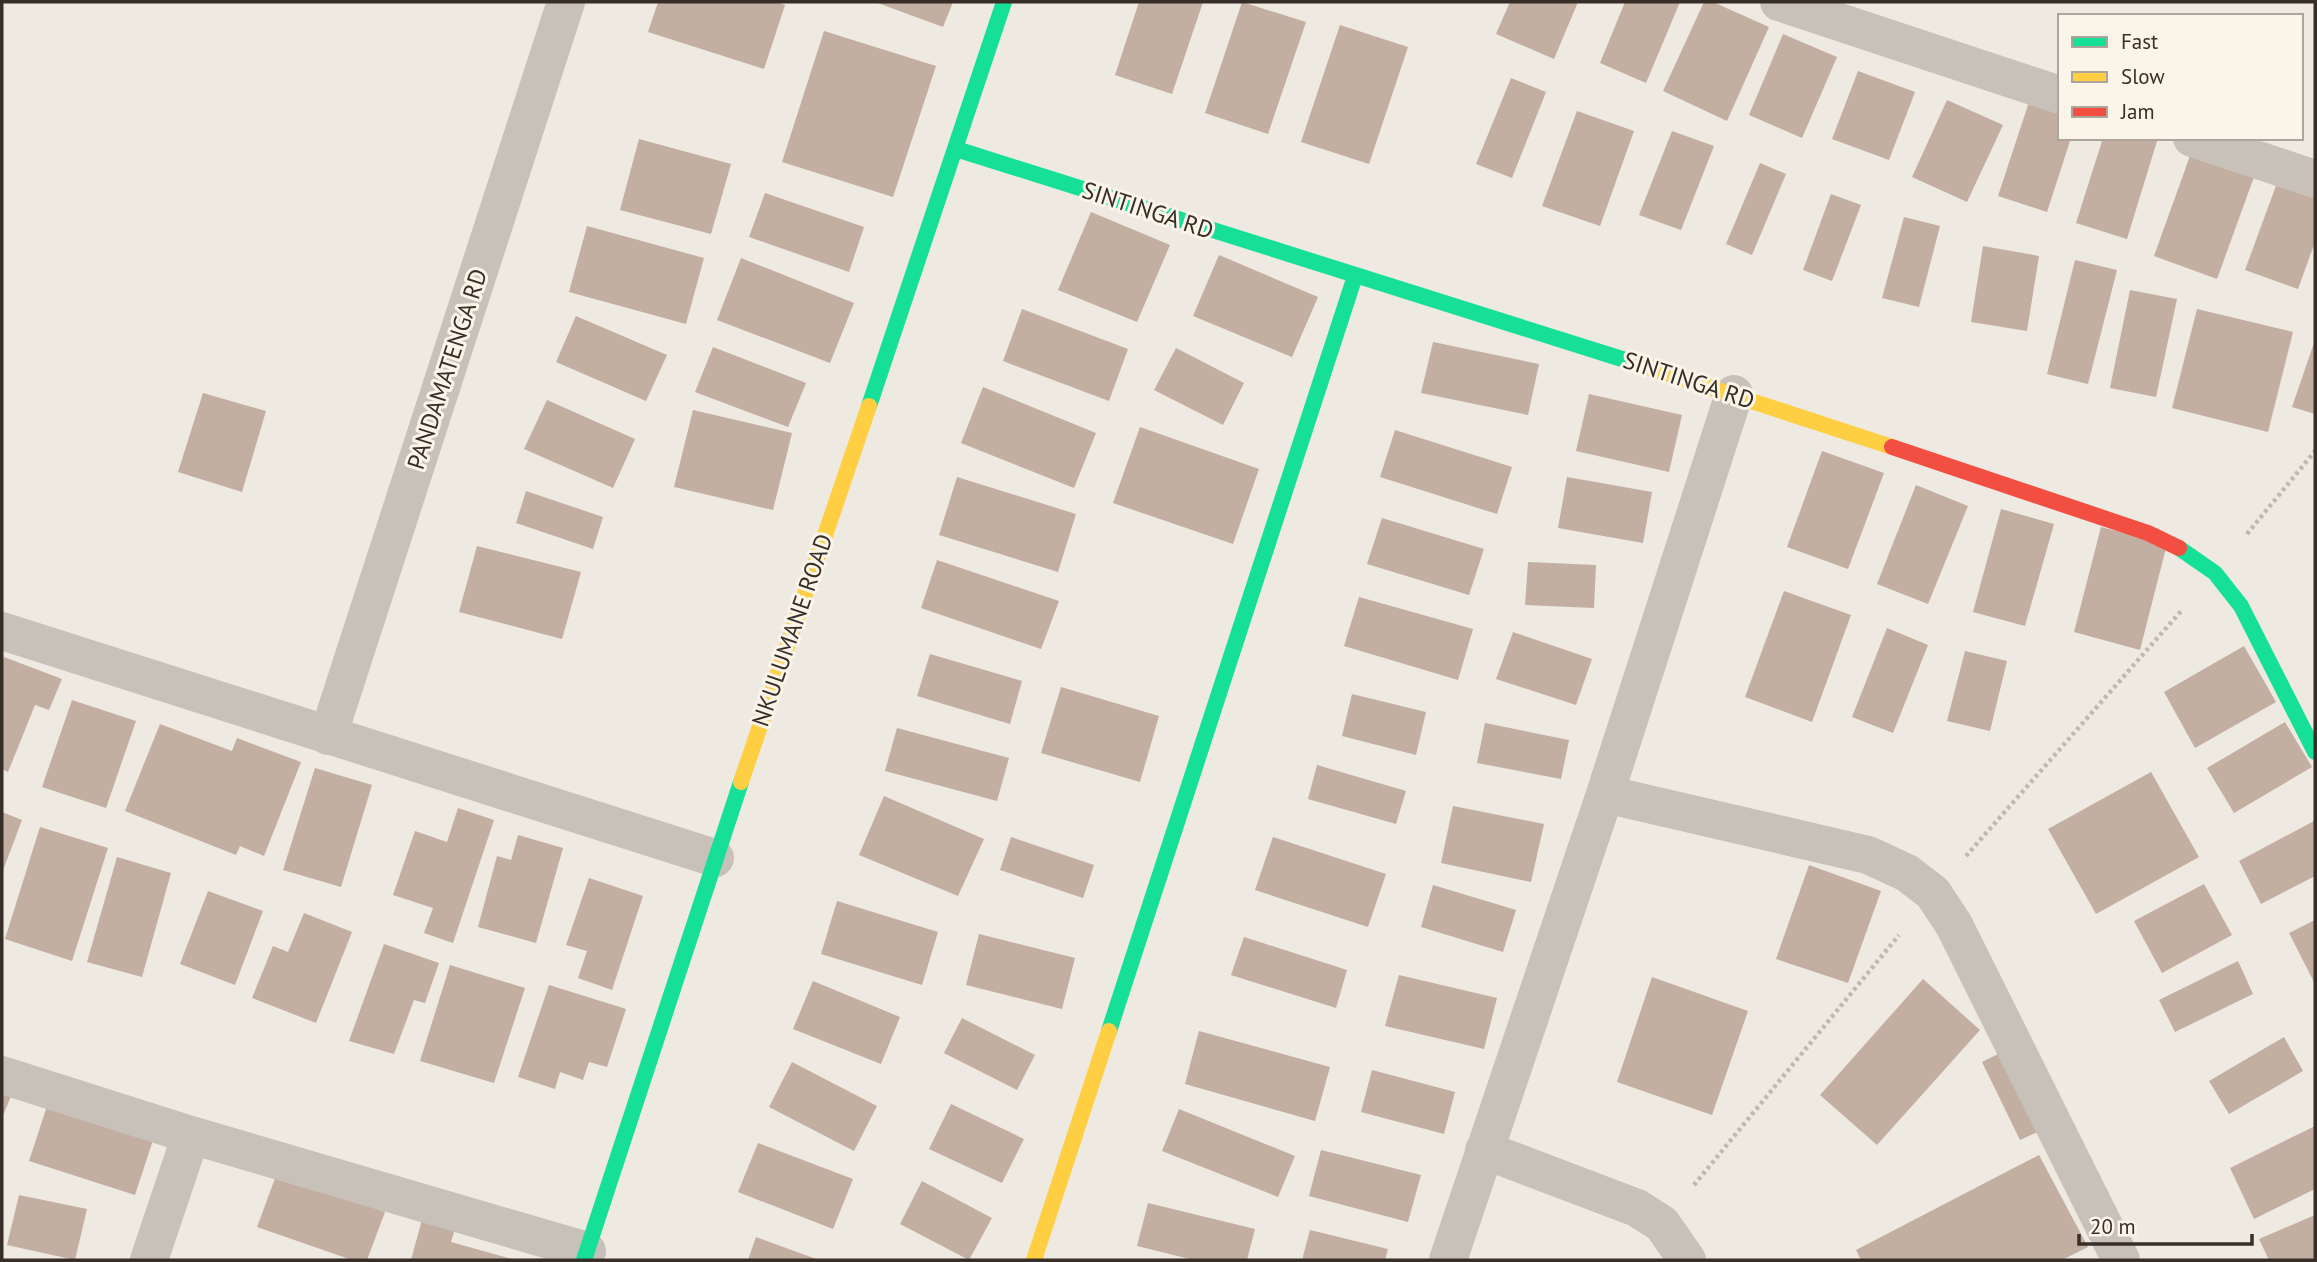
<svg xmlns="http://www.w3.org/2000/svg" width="2317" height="1262" font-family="'PT Sans',sans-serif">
<rect width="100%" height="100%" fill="#eee9e1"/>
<path fill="#c3aea2" d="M658,2H776L785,5L764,69L648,32Z
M875,2H953L943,27Z
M1139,2H1203L1172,94L1115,75Z
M1242,2L1306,22L1268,134L1205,113Z
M1510,2H1578L1554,59L1496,34Z
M1625,2H1680L1646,83L1600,63Z
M1704,2H1713L1769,27L1727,121L1663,91Z
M1340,25L1408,47L1369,164L1301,142Z
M824,31L936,66L893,197L782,162Z
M1783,34L1837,57L1802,138L1749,115Z
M1858,71L1915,92L1889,160L1832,139Z
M1511,78L1546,92L1512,178L1476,164Z
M1947,100L2003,125L1967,202L1912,177Z
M2029,102L2060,112V138H2071L2047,212L1998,196Z
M1577,111L1634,131L1600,226L1542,206Z
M1672,131L1714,146L1681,230L1639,215Z
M2103,138H2147L2157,141L2127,239L2076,223Z
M639,139L731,164L711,234L620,210Z
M2191,153L2254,177L2217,279L2154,256Z
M1760,163L1786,174L1752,255L1726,244Z
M2277,183L2315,197V242L2298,289L2245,270Z
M765,193L864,227L849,272L749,237Z
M1831,194L1861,205L1832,281L1803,270Z
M1091,212L1170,245L1137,322L1058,290Z
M1904,217L1940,226L1919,307L1882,298Z
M587,226L704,258L686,324L569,292Z
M1983,246L2039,256L2027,331L1971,322Z
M1219,255L1318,297L1292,357L1193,316Z
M741,258L854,303L830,363L717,320Z
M2075,260L2117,270L2088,384L2047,374Z
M2130,290L2177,299L2156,397L2110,388Z
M1022,309L1128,349L1109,401L1003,361Z
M2197,309L2293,332L2268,432L2172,408Z
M576,316L667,355L646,401L556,362Z
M2315,340V414L2292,407Z
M1433,342L1539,364L1528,415L1421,393Z
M713,347L806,383L788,427L695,392Z
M1176,348L1244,383L1223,425L1154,390Z
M983,387L1096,433L1074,488L961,443Z
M203,393L266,411L242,492L178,472Z
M1589,394L1682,415L1669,472L1576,451Z
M547,400L635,439L613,488L524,449Z
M693,410L792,433L773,510L674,487Z
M1140,427L1259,469L1233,544L1113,503Z
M1395,430L1512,467L1497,514L1380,477Z
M1822,451L1884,473L1848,569L1787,547Z
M957,477L1076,514L1058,572L939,535Z
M1567,477L1652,492L1643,543L1558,528Z
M1916,485L1968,506L1928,604L1877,584Z
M526,491L603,517L593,549L516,523Z
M2001,509L2054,524L2025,626L1973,612Z
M1382,518L1484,549L1469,595L1367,564Z
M2101,527L2167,544L2140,650L2074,632Z
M477,546L581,572L562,639L459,612Z
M937,560L1059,601L1041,649L921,608Z
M1528,562L1596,565L1594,608L1525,605Z
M1784,591L1851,615L1812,722L1745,697Z
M1359,597L1473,629L1458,680L1344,646Z
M1887,628L1928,645L1893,733L1852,717Z
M1513,632L1592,659L1576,705L1496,679Z
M2244,646L2276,702L2195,748L2164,692Z
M1965,651L2007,661L1990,731L1947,721Z
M930,654L1022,681L1010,724L917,696Z
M4,657L62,679L49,710L35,705L8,772L2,769V663Z
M1061,687L1159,716L1140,782L1041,753Z
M1352,694L1426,712L1416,755L1342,736Z
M72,700L136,721L106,808L42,787Z
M2285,722L2312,767L2234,813L2207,768Z
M1485,723L1569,740L1561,779L1477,763Z
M160,724L232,751L237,738L301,762L264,856L240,846L236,855L125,811Z
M897,728L1009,758L997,801L885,771Z
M1317,765L1406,791L1396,824L1308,799Z
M315,768L372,785L341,887L283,870Z
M2151,772L2199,857L2096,914L2048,829Z
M884,796L984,839L958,896L859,855Z
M1453,806L1544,824L1531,882L1441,863Z
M458,808L494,820L453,943L424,933L433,908L393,895L415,831L447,842Z
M2,812L22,820L2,873Z
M2314,821L2315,876L2261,904L2239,861Z
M40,827L108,848L72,961L5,939Z
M518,835L563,848L536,943L478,927L497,856L511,860Z
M1011,837L1094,865L1083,898L1000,870Z
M1273,837L1386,874L1368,927L1255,890Z
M117,857L171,873L142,977L87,962Z
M1809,865L1881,891L1848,983L1776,959Z
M589,878L643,896L612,990L578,978L587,951L566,945Z
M2204,884L2232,935L2162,973L2134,921Z
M1433,885L1516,910L1503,952L1421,927Z
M208,891L263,911L235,985L180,964Z
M837,901L938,932L922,985L821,954Z
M304,913L352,932L316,1023L252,998L273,946L288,952Z
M2315,920V984L2289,933Z
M979,934L1075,958L1062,1009L966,985Z
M1244,937L1347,970L1336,1008L1231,975Z
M384,944L439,963L425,1003L414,1000L394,1054L349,1041Z
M2238,961L2253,994L2175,1032L2159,1000Z
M450,965L525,988L494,1083L420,1061Z
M1399,975L1497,998L1484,1049L1385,1026Z
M1652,977L1748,1011L1712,1115L1617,1082Z
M1923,979L1980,1030L1877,1145L1820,1095Z
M813,981L900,1017L881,1064L793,1029Z
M549,985L626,1009L607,1067L589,1062L583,1080L560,1072L555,1089L518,1077Z
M962,1018L1035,1055L1017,1090L944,1053Z
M1199,1031L1330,1067L1315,1121L1185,1084Z
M2284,1037L2303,1071L2229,1114L2209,1081Z
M2006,1050L2044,1129L2020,1140L1982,1062Z
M792,1062L877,1106L854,1151L769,1107Z
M1372,1070L1455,1092L1444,1134L1361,1112Z
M2,1090L12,1094L2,1118Z
M50,1097L156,1131L135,1195L29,1161Z
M951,1104L1024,1139L1002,1183L929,1149Z
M1179,1109L1295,1156L1278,1197L1162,1151Z
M2315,1126V1189L2254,1219L2230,1168Z
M758,1143L853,1179L833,1229L738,1192Z
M1321,1150L1421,1175L1408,1222L1309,1196Z
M2039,1155L2088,1247L2062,1260H1861L1856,1250Z
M277,1173L385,1212L367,1260H352L257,1227Z
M922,1181L992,1218L969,1260L900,1224Z
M19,1195L87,1209L75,1260L7,1245Z
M1148,1203L1255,1229L1247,1260H1194L1137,1246Z
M2315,1215V1260H2269L2259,1239Z
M423,1216L456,1225L451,1242L515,1260H411Z
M1310,1230L1388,1249L1385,1260H1302Z
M756,1237L819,1260H748Z"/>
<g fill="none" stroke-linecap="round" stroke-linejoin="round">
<path stroke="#c0b9b2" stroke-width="4.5" stroke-dasharray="3.5 3.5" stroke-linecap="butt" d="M2247,534L2315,451
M1966,856L2182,610
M1694,1185L1899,935"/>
<path stroke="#c7c1ba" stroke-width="38" d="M1779,2L2060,95
M2192,138L2315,179
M2,631L715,858
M328,736L566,2
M1605,794L1868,855L1907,873L1933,893L1954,925L2121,1260
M2,1075L191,1135L587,1251
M1484,1150L1637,1208L1662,1224L1687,1260
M149,1260L191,1135
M1448,1260L1605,794L1734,394"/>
<path stroke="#16e098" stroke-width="16" d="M956,149L1641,365
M869,406L1004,2
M2179,548L2215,573L2241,606L2315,752
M1109,1031L1355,276
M584,1260L741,782"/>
<path stroke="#ffcf43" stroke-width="16" d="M1641,365L1892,447
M741,782L869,406
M1034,1260L1109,1031"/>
<path stroke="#f24e42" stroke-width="16" d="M1892,447L2148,533L2179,548"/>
</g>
<g text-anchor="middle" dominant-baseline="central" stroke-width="6" stroke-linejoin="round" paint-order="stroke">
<g font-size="24" fill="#382e28" stroke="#fbf4e9">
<text transform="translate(1148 210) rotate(18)">SINTINGA RD</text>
<text transform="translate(447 369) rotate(-72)">PANDAMATENGA RD</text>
<text transform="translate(1689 380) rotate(18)">SINTINGA RD</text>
<text transform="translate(792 630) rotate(-71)">NKULUMANE ROAD</text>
</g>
</g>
<rect width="2317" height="1262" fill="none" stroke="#382e28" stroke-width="7"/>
<rect x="2058" y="14" width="245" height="126" fill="#fbf4e9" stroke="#ada59c" stroke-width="2"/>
<rect x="2072" y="37" width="35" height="10" fill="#16e098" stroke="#ada59c" stroke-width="2"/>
<text x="2121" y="49" font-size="21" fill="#382e28">Fast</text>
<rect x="2072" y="72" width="35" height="10" fill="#ffcf43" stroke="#ada59c" stroke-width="2"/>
<text x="2121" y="84" font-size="21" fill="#382e28">Slow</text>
<rect x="2072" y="107" width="35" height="10" fill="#f24e42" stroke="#ada59c" stroke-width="2"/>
<text x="2121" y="119" font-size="21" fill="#382e28">Jam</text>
<path d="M2079 1234v10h173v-10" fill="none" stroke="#382e28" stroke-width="3.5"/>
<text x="2090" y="1234" font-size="21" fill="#382e28" stroke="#fbf4e9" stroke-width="5" paint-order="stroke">20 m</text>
</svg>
